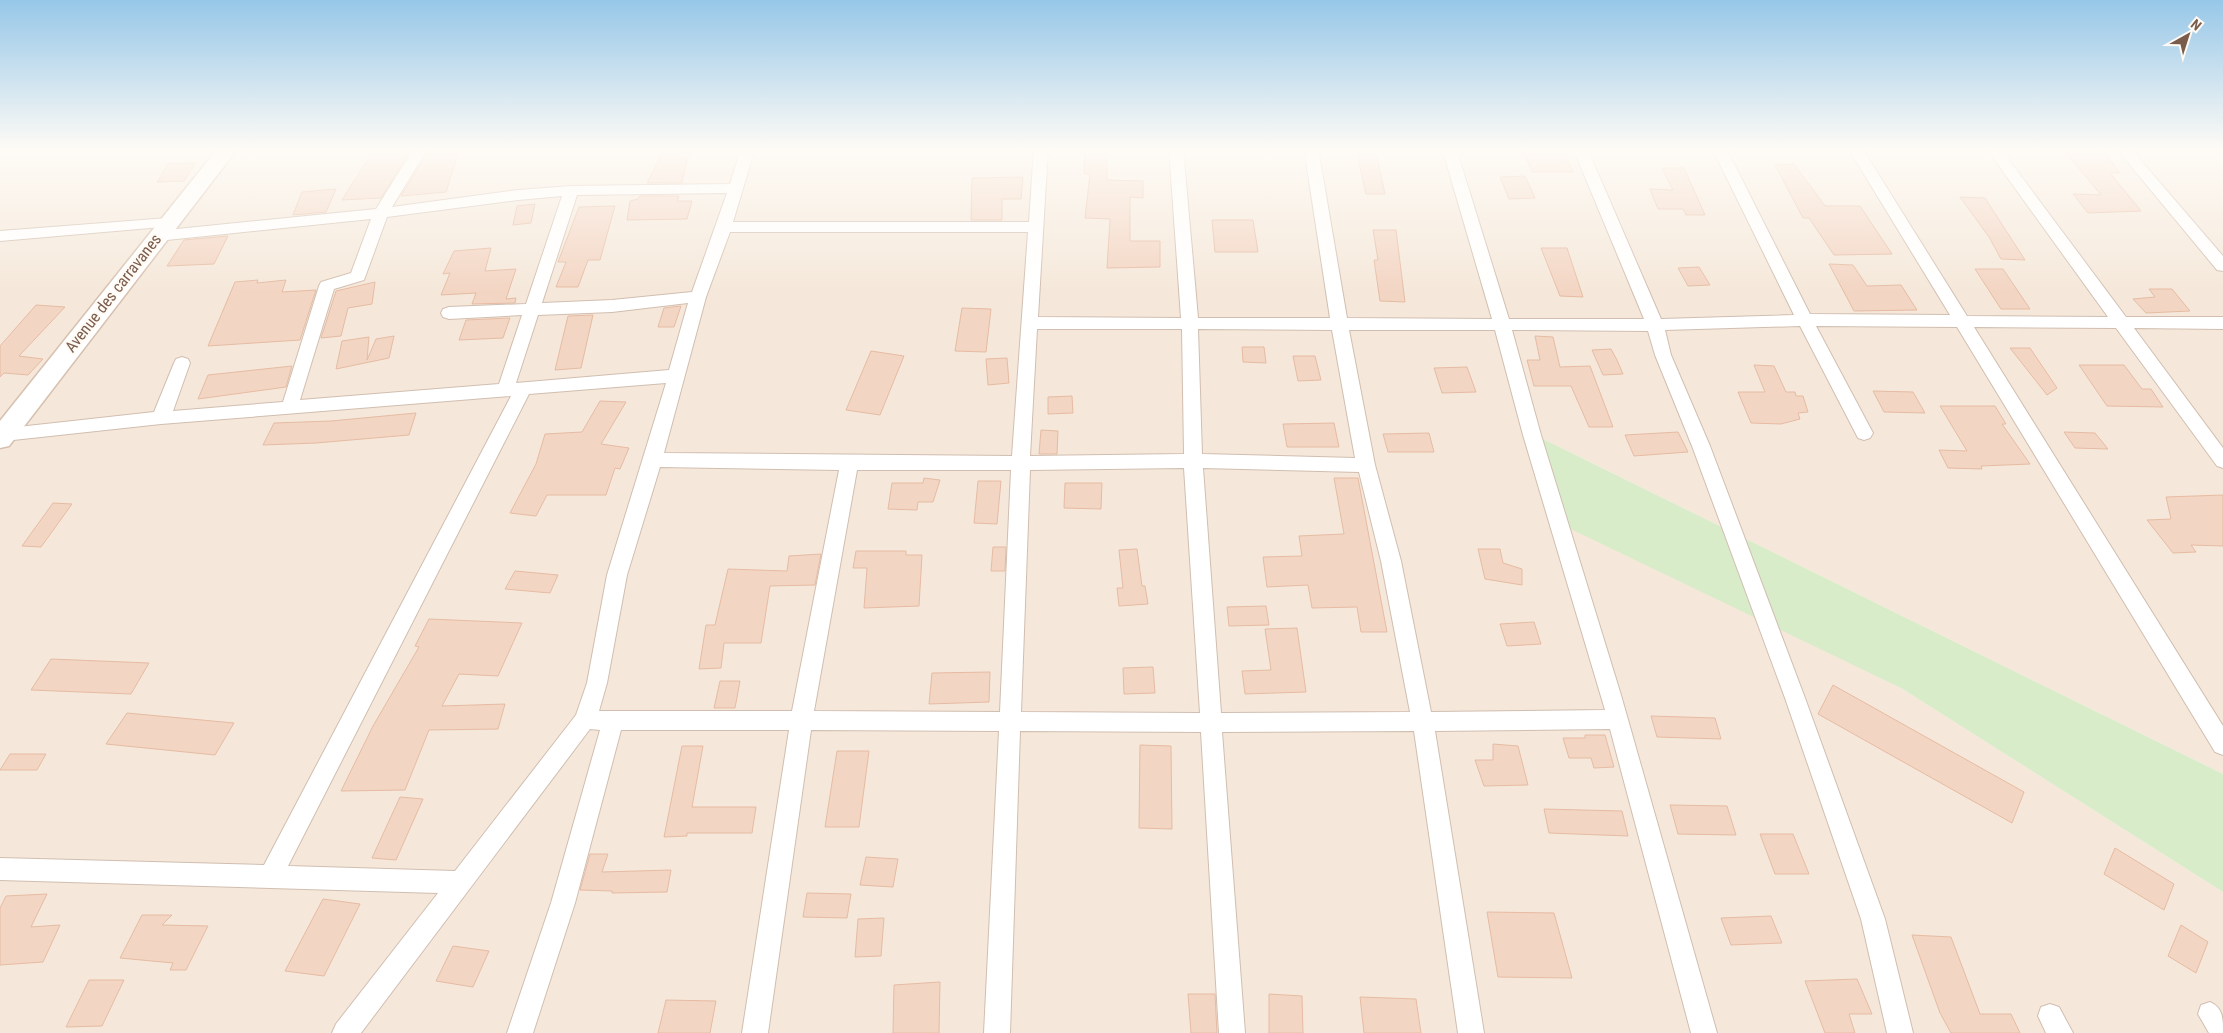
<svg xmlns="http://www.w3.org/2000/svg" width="2223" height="1033" font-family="'Roboto Condensed',sans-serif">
<rect width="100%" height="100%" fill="#fdf6ec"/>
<path fill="#f5e8da" d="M0,148H2223V774L1541,438L1901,688L2223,892V1033H0Z"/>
<path fill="#d8ecc9" d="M1541,438L2223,774V892L1901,688L1552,520Z"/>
<path fill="#f3d5c3" stroke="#e6bba3" d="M375,148H412L381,198L342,200Z
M430,148H460L446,192L401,196Z
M1085,148H1107V180L1143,181V198L1130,197V241H1160V267L1107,268L1110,219L1085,218L1090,174H1084Z
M1356,148H1375L1385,194H1366Z
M1522,148H1562L1573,172H1532Z
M2062,148H2101L2120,173H2110L2141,211L2088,213L2073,194L2101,195Z
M689,153L682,183H647L662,154Z
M196,163L184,181L157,182L168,164Z
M1794,164L1825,206H1860L1892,254L1834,255L1809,218H1803L1775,165Z
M1662,168H1684L1705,215H1686L1683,209H1658L1650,189L1673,190Z
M1525,176L1535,198L1509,199L1500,177Z
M1023,177L1021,199H1002V220H971L972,178Z
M336,189L326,212L293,215L302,192Z
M640,196H679L677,201H692L687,219L627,220L630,201L638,199Z
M1960,197L1985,198L2025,260L2001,259L1989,237Z
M535,204L531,223L513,225L517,206Z
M615,206L600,260H588L578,287H556L566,262H558L579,207Z
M1212,220H1253L1258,252H1215Z
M1373,230H1396L1405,302L1380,301L1374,260H1378Z
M228,236L214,264L167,266L184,240Z
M491,248L485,271L516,269L506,299L516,298L515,303L472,304L476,293L441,295L450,273L443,274L454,251Z
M1541,248H1567L1583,297L1560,296Z
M1829,264L1853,265L1867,286L1901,285L1917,310L1854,311Z
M1699,267L1710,285L1688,286L1678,268Z
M1975,269H2003L2030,309H2001Z
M258,280L257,283L286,280L282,292L316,290L300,340L208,346L235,282Z
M375,282L372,304L348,308L341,336L321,338L336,291Z
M2149,289H2172L2190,311L2146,313L2133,299L2155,297Z
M36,305L65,307L19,356L43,359L28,375L4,373L0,377V346Z
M681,306L674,327H658L664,308Z
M962,308L991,309L986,352L955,351Z
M593,315L581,368L555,370L568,316Z
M510,318L503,338L459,340L466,320Z
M394,336L389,358L336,369L342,341L369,337L367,360L376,339Z
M1535,336L1553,337L1560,367L1590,366L1613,427H1589L1571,386H1534L1527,360H1540Z
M1242,347H1264L1266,363L1243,362Z
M2010,348H2030L2057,388L2047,395Z
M1611,349L1617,360L1623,374L1603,375L1592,350Z
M871,351L904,356L880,415L846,410Z
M1293,356H1315L1321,380L1298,381Z
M1007,358L1009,383L988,385L986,359Z
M1754,365L1774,366L1786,392H1795L1796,396H1803L1808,412L1798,413L1800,419L1781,424L1751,423L1738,392H1765Z
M2079,365H2124L2142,389H2151L2163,407L2107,406Z
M292,366L286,387L198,399L208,375Z
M1467,367L1476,392L1442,393L1434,368Z
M1873,391L1913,392L1925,413L1884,412Z
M1072,396L1073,413L1048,414V397Z
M600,401L626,402L601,444L629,448L620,469L615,468L606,495H547L536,516L510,513L536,464L545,434L582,432Z
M1940,406H1995L2006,424H2002L2030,464L1981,466L1982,469L1948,468L1939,450L1967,451Z
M416,413L409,435L316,443L263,445L274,423L331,421Z
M1334,423L1339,447H1287L1283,424Z
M1041,430L1058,431L1057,454H1039Z
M1678,432L1688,452L1634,456L1625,435Z
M2064,432L2095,433L2108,449L2075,448Z
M1429,433L1434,452H1388L1383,434Z
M924,478L940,480L933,502H918L917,510L888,509L892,483H923Z
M1334,478H1358L1387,632H1361L1357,607L1312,608L1308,585L1267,587L1263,557L1302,556L1299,536L1344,534Z
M978,481H1001L997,524L974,523Z
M1065,483H1102L1101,509L1064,508Z
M2223,495V546L2191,545L2196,552L2173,553L2147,520L2171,519L2166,497Z
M53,503L72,504L41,547L22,546Z
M993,547H1006L1005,571H991Z
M1137,549L1142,586H1145L1148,604L1119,606L1117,588H1123L1119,550Z
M1478,549H1500L1503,563L1522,569V585L1485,579Z
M856,551H906V555H922L919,606L864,608L867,568H853Z
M821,554L815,585L770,586L761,643H724L721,668L699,669L706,625H715L728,569L787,571L789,556Z
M515,571L558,575L550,593L505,589Z
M1266,606L1269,625L1229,626L1227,607Z
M429,619L522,623L498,676L459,674L442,706L505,704L498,729L429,730L405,790L341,791L373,726L419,647L415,646Z
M1534,622L1541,644L1507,646L1500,624Z
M1297,628L1306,692L1245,694L1242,671L1271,670L1265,629Z
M51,659L149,663L131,694L31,690Z
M1153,667L1155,693L1124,694L1123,668Z
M990,672L989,702L929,704L932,673Z
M720,681H740L735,708H714Z
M1833,685L2024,792L2012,823L1818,714Z
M127,713L234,723L215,755L106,744Z
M1651,716L1715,718L1721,739L1657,737Z
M1585,735H1605L1614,767L1594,768L1591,758H1569L1563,738H1585Z
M1493,744L1518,746L1528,785L1484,786L1475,760H1493Z
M1140,745L1171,746L1172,829L1139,828Z
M682,746H703L692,807H756L752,833H687V836L664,837Z
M837,751H869L859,827H825Z
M10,754H46L37,770H0Z
M400,797L423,799L396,860L372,858Z
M1670,805L1727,806L1736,835L1678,834Z
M1544,809L1622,811L1628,836L1549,833Z
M1760,834H1793L1809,874H1775Z
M2115,848L2174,884L2164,910L2104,874Z
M590,854H608L602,872L671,870L667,892L612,893V891L580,890Z
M866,857L898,859L893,887L860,885Z
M807,893L851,894L847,918L803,917Z
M47,894L31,927L60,925L43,962L0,965V908L6,896Z
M323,899L360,904L324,976L285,971Z
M1487,912L1554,913L1572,978L1498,977Z
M142,915H172L162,925L208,926L186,970H170L173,963L120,958Z
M1771,916L1782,943L1731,945L1721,918Z
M884,918L881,956L855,957L858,919Z
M2181,925L2208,942L2196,973L2168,956Z
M1912,935L1951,937L1980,1014H2011L2020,1033H1951L1940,1013Z
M453,946L489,951L473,987L436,981Z
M1857,979L1872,1014H1849L1855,1033H1825L1805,981Z
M89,980H124L102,1026L66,1027Z
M940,982L939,1033H893L894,985Z
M1188,994H1215L1217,1033H1191Z
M1269,994L1302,996L1303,1033H1269Z
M1360,997L1416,999L1421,1033H1364Z
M666,1000L716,1001L710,1033H658Z"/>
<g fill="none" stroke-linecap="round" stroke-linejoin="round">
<g stroke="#d1beb0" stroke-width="2">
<path id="street" d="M414,148H428L392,207L518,190L571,186L730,184L741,148H755L733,222H1029L1034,148H1048L1038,317L1181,318L1169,148H1183L1198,318H1330L1304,148H1318L1347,318L1492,319L1442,148H1456L1509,319H1644L1573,148H1587L1661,319L1794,315L1712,148H1726L1810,314L1950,315L1848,148H1862L1967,316L2108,317L1986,148H2000L2126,317H2223V329L2134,328L2223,448V468L2217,466L2116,328L1974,327L2223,726V755L2215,752L1957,327L1816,326L1873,433L1870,438L1864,440L1858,438L1800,326L1665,330L1671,355L1710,446L1805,698L1885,919L1913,1033H1887L1861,919L1785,698L1692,446L1655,355L1648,331L1512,330L1541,435L1621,695L1717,1033H1691L1610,729L1435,731L1484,1033H1458L1414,731L1222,732L1245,1033H1219L1201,732L1020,731L1010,1033H984L999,731L811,730L768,1033H742L789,730H621L575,903L533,1033H507L551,903L600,730L590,729L361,1033H332L336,1024L438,893L0,880V858L264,865L511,396L161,424L4,441L0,439V429L154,412L174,363L176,359L182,357L188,359L190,363L173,411L283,402L319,286L321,282L351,273L371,219L157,241L149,236L157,231L376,209ZM727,193L692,292L612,300L542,303L577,195ZM562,196L526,304L449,307L443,309L441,313L443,317L449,319L522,315L499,384L300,400L334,289L364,280L387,217L518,200ZM730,232H1028L1012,456L664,453L706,297ZM688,303L669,370L516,383L538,315L612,312ZM1037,329H1182L1184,454L1030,456ZM1198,329L1332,330L1355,458L1202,454ZM1349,330H1495L1523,435L1605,710L1431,712L1401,561L1375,465ZM666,383L607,575L587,683L576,715L455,871L288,866L529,394ZM660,467L839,470L792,711H599L607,683L627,575ZM1184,468L1200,713L1021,712L1030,470ZM1203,468L1359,472L1381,561L1410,712L1221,713ZM857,470H1011L1000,712L814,711Z
M2116,148H2130L2223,256V271L2217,270Z
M168,218L176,223L173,226L0,241V231Z
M2210,1002C2223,1008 2223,1018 2223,1033H2209L2198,1014L2201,1005Z
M2050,1004L2059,1007L2073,1033H2046L2038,1016L2041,1007Z"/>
</g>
<g stroke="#d6c0b0" stroke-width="3">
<path id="secondary" d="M218,148H238L9,446L0,448V421Z"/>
</g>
<use href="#street" fill="#fff" fill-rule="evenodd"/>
<use href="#secondary" fill="#fff" fill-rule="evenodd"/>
</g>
<linearGradient id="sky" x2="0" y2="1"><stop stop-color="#97c7e8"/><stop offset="0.51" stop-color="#fefbf6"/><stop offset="1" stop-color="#fefbf6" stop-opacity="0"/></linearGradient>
<rect width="2223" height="292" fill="url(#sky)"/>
<g text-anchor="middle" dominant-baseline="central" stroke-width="4" stroke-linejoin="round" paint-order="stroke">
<g font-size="16" fill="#7a5c4d" stroke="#fffaf3">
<text transform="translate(113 293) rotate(-52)">Avenue des carravanes</text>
</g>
</g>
<g transform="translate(2188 35) rotate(39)" stroke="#fffaf3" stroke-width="4" paint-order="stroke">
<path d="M0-4L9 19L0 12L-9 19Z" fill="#7a5c4d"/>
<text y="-8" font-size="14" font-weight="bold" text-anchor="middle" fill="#7a5c4d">N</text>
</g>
</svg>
